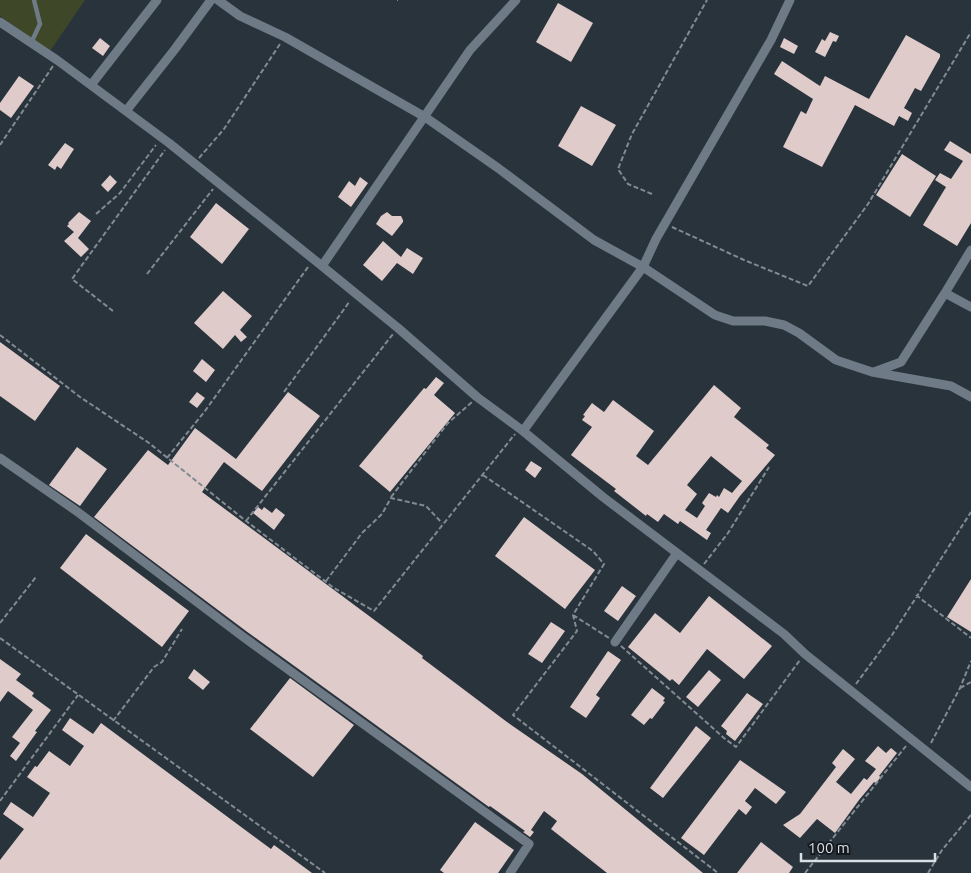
<svg xmlns="http://www.w3.org/2000/svg" width="971" height="873" font-family="Ubuntu,sans-serif">
<rect width="100%" height="100%" fill="#29333c"/>
<path fill="#3e4728" d="M0,0H85L50,51L0,16Z"/>
<path fill="#decbca" fill-rule="evenodd" d="M558,3L593,23L571,62L536,42Z
M830,32L839,36L836,42L833,41L825,57L815,52L822,39L825,41Z
M906,35L940,54V57L921,91L915,88L904,108L912,113L908,121L899,116L894,126L855,105L822,167L783,147L801,111L806,114L813,99L774,74L782,61L820,86L825,76L869,99Z
M100,38L110,46L103,56L92,48Z
M784,38L798,46L794,54L780,47Z
M19,76L34,86L11,118L0,110V103Z
M581,106L616,125L592,166L558,146Z
M950,141L971,154V223L957,246L923,225L946,187L935,180L940,173L951,179L963,161L944,150Z
M65,143L74,149L61,169L57,166L55,170L48,165Z
M902,154L936,176L910,217L876,195Z
M110,175L117,182L108,192L101,185Z
M360,177L368,183L351,207L338,197L349,181L355,186Z
M216,203L249,229L222,264L190,237Z
M79,212L91,221L78,238L89,249L81,257L64,241L74,232L67,226L69,224L68,223Z
M387,212L392,216H401L403,220V222L392,236L376,224L381,216Z
M383,241L401,257L407,248L423,258L413,274L397,263L382,281L363,265Z
M223,291L252,316L240,330L247,337L241,342L235,335L223,349L194,323Z
M0,342L60,386L35,421L0,396Z
M202,359L215,370L206,382L193,371Z
M436,377L444,383L434,395L455,413L390,492L359,466L424,388L426,389Z
M714,385L741,408L734,417L769,445L766,448L775,455L740,496L728,513L721,508L706,530L711,533L707,540L680,521L678,524L664,514L658,522L647,514L646,516L614,491L616,489L571,455L592,427L582,420L585,416L583,415L592,403L604,412L613,400L654,431L636,456L648,465ZM711,456L742,481L732,493L724,488L719,497L717,495L716,497L709,493L702,503L705,506L697,518L685,510L697,494L687,485Z
M197,392L205,398L197,408L189,402Z
M288,392L320,416L262,491L224,462L202,492L423,656L422,658L507,722L582,774L703,873H607L551,829L557,821L544,811L531,830L534,832L530,837L523,832L525,831L490,806L489,807L246,631L94,517L148,450L168,465L195,428L236,459Z
M77,447L107,469L80,506L49,485Z
M531,461L542,468L535,478L525,470Z
M258,507L262,510L264,507L272,513L276,508L285,515L274,530L253,513Z
M524,517L595,570L565,609L495,556Z
M86,534L189,611L162,647L60,568Z
M971,579V632L947,617Z
M622,586L636,596L618,621L604,611Z
M709,596L772,646L744,679L707,649L679,685L672,679L670,681L628,647L655,613L680,633Z
M551,622L565,631L542,663L528,654Z
M608,651L621,660L596,695L600,698L586,718L570,707Z
M0,659L21,674L16,680L34,693L32,696L51,710L35,731L37,732L16,761L10,756L20,743L12,737L33,710L8,691L0,702Z
M194,669L210,682L203,690L188,678Z
M709,670L721,680L698,707L686,697Z
M290,678L354,725L313,777L250,729Z
M652,688L665,698L663,701L665,702L652,719L650,718L644,725L631,715Z
M747,693L763,704L735,741L726,734L727,731L721,726Z
M70,718L93,734L101,723L271,849L274,845L312,873H0V860L24,829L3,814L11,802L33,817L50,793L27,777L35,766L37,767L49,751L70,766L84,746L62,730Z
M696,726L711,738L663,798L650,788Z
M878,746L886,753L891,748L897,753L879,776L881,777L876,783L874,782L859,800L835,833L817,819L800,838L783,825L800,814L836,767L832,763L843,749L855,759L836,782L851,794L864,778L867,780L876,769L865,761Z
M740,760L786,792L776,804L755,788L745,801L752,807L746,815L739,809L704,855L681,838Z
M475,822L514,850L498,873H444L440,870Z
M761,842L793,867L789,873H737Z"/>
<g fill="none" stroke-linecap="round" stroke-linejoin="round">
<path stroke="#828a92" stroke-width="2" stroke-dasharray="5 2.5" stroke-linecap="butt" d="M397,0H398
M0,145L53,66
M199,158L224,129L280,44
M652,194L628,184L618,169L632,134L707,0
M96,214L120,193L156,145
M672,227L744,260L808,286L868,204L971,32
M147,274L213,189
M113,311L72,279L165,150
M0,335L80,397L149,443L246,521L334,588L374,611L515,434
M284,392L350,301
M167,458L205,411L308,267
M483,475L593,551L604,564L573,615L577,631L513,715L718,873
M391,497L447,424L472,402
M246,521L393,334
M704,564L728,533L769,467
M326,581L362,533L382,514L391,498L426,506L442,523
M916,595L971,638
M573,615L609,638
M0,623L36,577
M0,638L325,873
M621,646L724,738L736,747L800,660
M856,684L892,635L971,512
M960,688L971,682
M113,721L154,667L162,662L182,629
M931,743L960,688L971,661
M0,801L78,695
M805,873L906,746
M928,873L942,850L971,815"/>
<path stroke="#6e7a85" stroke-width="4.5" d="M31,43L40,24L34,0"/>
<path stroke="#6e7a85" stroke-width="9" d="M218,0L240,16L285,37L425,117L498,168L594,240L643,267L715,315L733,321H765L784,325L799,333L836,360L872,372L951,386L971,397
M0,22L57,60L169,143L322,266L398,328L477,397L523,431L603,497L784,634L805,654L971,787
M91,85L157,0
M126,111L175,49L211,0
M971,250L945,293L971,307
M322,266L470,50L516,0
M874,372L901,362L945,293
M523,431L643,267L656,239L771,40L790,0
M0,458L75,510L242,636L529,844L510,873
M615,642L677,553"/>
</g>
<path d="M801 853v8h134v-8" fill="none" stroke="#d8dfe5" stroke-width="2.5"/>
<text x="808" y="853" font-size="15" fill="#d8dfe5" stroke="#161b1f" stroke-width="4" paint-order="stroke">100 m</text>
</svg>
